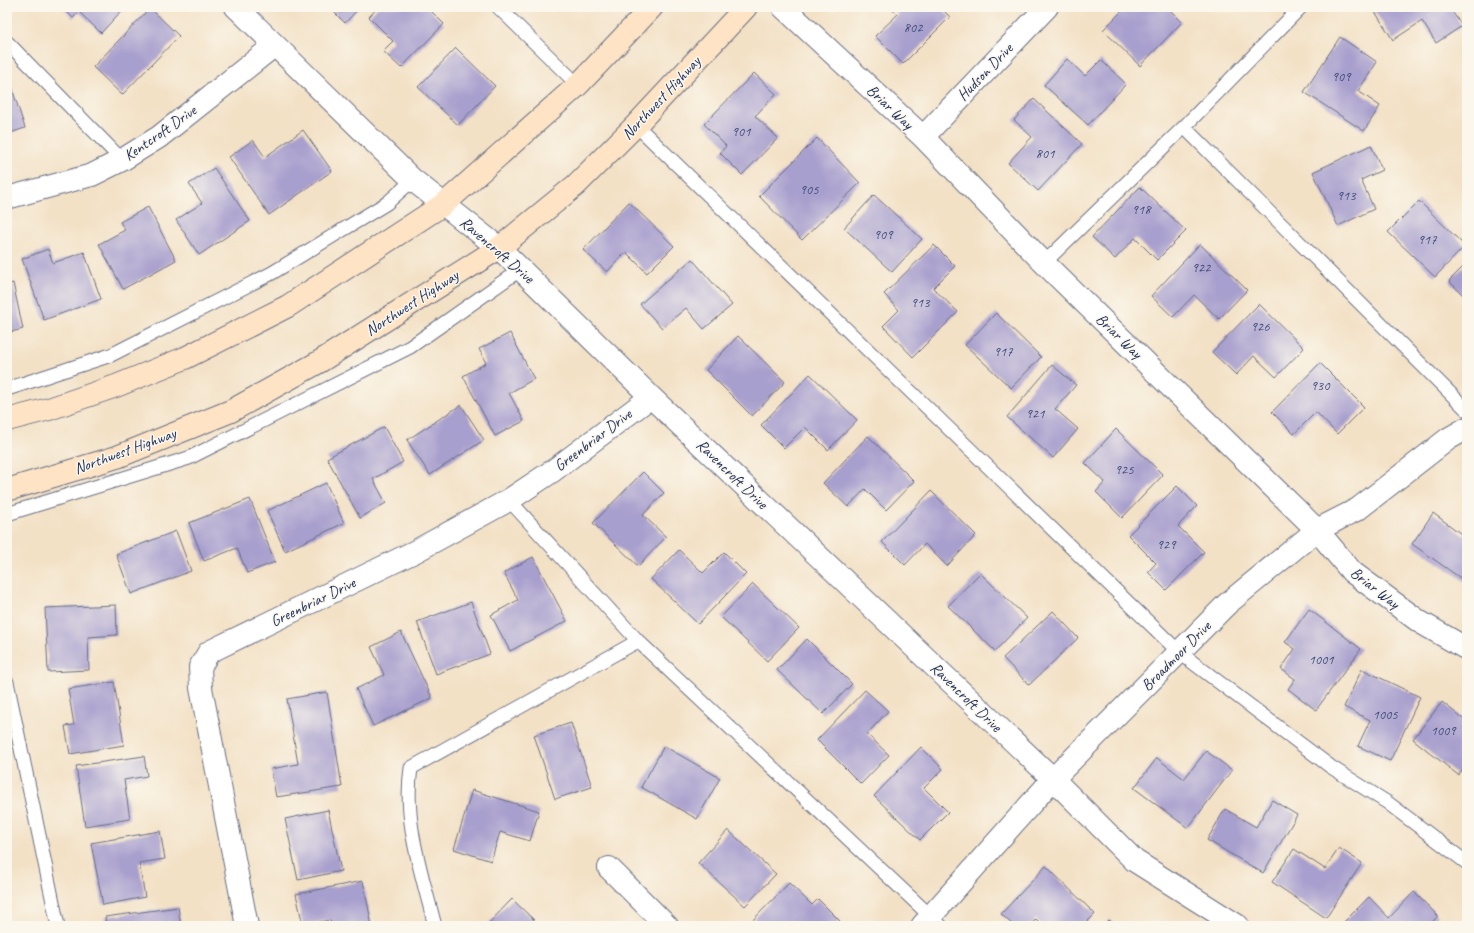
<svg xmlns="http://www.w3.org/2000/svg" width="1474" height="933" font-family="Caveat,sans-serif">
<rect width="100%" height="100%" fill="#fbf7ec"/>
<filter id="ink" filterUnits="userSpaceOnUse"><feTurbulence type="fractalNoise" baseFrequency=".025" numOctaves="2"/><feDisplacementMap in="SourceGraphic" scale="8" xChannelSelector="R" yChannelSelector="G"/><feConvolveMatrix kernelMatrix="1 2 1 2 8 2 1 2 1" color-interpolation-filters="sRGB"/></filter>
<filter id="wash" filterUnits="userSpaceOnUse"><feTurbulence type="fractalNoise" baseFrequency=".012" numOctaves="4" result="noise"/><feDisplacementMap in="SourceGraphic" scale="16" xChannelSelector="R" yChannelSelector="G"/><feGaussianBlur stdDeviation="0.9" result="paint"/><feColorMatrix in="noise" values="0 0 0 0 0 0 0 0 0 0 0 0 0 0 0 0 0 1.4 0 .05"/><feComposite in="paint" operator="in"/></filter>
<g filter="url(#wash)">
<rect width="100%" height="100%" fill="#f3e1c6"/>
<g id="blocks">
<path fill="#a79fcd" d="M62,7H125L101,33L79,12L73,18Z
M329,7H360L345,23Z
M378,7H427L444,24L401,68L383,51L393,41L369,17Z
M890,7H940L950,17L903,64L875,36L898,14Z
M1126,7H1167L1182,22L1140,66L1103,30Z
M1372,7H1449L1462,26L1436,43L1422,21L1393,40Z
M150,8L179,36L122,95L93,67Z
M1340,37L1377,62L1358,91L1380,106L1364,131L1304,92Z
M456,48L495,86L458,125L418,87Z
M1067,59L1085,76L1101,60L1126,84L1088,125L1044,85Z
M7,73L25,128L7,134Z
M754,73L776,94L755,116L778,138L742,175L720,153L726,146L704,124Z
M1034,99L1082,144L1038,191L1008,163L1032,137L1014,120Z
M303,130L332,171L269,215L229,157L253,140L265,157Z
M817,138L860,183L802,240L759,196Z
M1371,145L1382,170L1361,180L1374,209L1338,226L1313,172Z
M214,168L250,221L199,255L176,220L202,203L189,184Z
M1140,187L1186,231L1157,260L1135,238L1115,259L1092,237Z
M874,195L922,239L892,272L844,228Z
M1419,201L1465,246L1435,277L1388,232Z
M629,202L674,246L647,273L626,252L607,272L583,250Z
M148,207L176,260L123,289L99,244L125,230L120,222Z
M1200,244L1247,290L1219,319L1194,295L1173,317L1151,296Z
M934,245L955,266L933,288L958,312L913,357L883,326L899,310L884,294Z
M48,249L53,263L84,252L101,299L44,320L22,259Z
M692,259L732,305L704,329L686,308L662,328L640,304Z
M1467,263V299L1449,281Z
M13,283L23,329L7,333V284Z
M1259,304L1304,348L1276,377L1254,356L1236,375L1212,352Z
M996,313L1041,357L1011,388L965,345Z
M510,333L534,379L509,393L524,421L495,436L463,376L486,363L479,349Z
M738,336L785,382L752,416L706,370Z
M1320,363L1364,407L1337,434L1316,412L1294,434L1272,412Z
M1052,365L1076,385L1055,409L1078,429L1053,458L1007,417Z
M810,374L857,420L828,450L805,427L784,448L761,425Z
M461,405L484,440L430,475L407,440Z
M384,427L403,462L373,479L386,503L360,518L327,458Z
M1116,429L1163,475L1122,518L1096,492L1105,482L1085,463Z
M868,436L914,481L886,510L865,489L848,507L823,483Z
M643,472L664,493L643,515L666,537L638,566L593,523Z
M326,483L344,523L285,551L267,511Z
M1177,486L1197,506L1178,526L1204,552L1166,590L1148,572L1156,563L1128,535Z
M931,491L976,535L947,566L925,544L905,565L882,542Z
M250,499L275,562L247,573L237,548L204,561L189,523Z
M1433,513L1464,536L1467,532L1466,582L1412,544Z
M176,531L191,571L131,594L116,554Z
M679,550L703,573L724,552L746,574L698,624L651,579Z
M533,557L567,621L510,651L491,615L518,600L504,573Z
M980,573L1027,618L995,651L948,606Z
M753,584L799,628L767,661L721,617Z
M471,602L490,654L436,674L417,622Z
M116,605L117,635L88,637L89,670L48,672L45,608Z
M1309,609L1361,649L1316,710L1288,689L1295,679L1281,669L1295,649L1285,642Z
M1053,611L1078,638L1029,685L1003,658Z
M401,632L432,698L373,726L356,689L384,675L371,647Z
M807,639L852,684L823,714L777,670Z
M1362,669L1420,697L1390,761L1358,746L1370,720L1344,707Z
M114,682L124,745L70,754L65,726L74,725L68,689Z
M865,690L888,711L867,734L889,755L861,784L817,740Z
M327,692L342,787L276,797L271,769L298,764L287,699Z
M1442,702L1467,722V764L1458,775L1413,739Z
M571,723L592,787L555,799L534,735Z
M664,746L720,778L697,819L641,787Z
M921,747L943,769L924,788L948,812L920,840L874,796Z
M1206,751L1232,770L1188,828L1134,788L1157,758L1184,779Z
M144,756L147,776L124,780L130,819L85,826L76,766Z
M472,790L539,811L530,841L500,832L491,861L454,849Z
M1272,800L1297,815L1263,873L1207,840L1225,809L1256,827Z
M328,810L341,871L298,880L285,819Z
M728,830L776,874L745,906L698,863Z
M160,831L165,859L139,863L145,897L103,905L91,843Z
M1339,848L1362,863L1326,918L1272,882L1294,849L1325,869Z
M1046,866L1095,914L1083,926H1043L1036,919L1030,926H1014L1001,914Z
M363,881L372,926H331L330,920L303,925L296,894Z
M789,883L812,905L818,899L840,921L835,926H747Z
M1414,892L1438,916L1428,926H1340L1369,897L1389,918Z
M512,899L535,921L530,926H486Z
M178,907L181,926H106L105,917Z
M1109,920L1117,926H1104Z"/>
</g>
</g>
<g filter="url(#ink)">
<use href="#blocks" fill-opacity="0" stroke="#676d82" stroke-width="1"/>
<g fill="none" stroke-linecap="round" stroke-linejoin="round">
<g stroke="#676d82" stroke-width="15">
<path id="service" d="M498,7L578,85
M7,42L122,160
M636,125L1179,652L1331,767L1388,803L1467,863
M1184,127L1467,410
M1044,263L1184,127L1301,7
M7,389L111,355L272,273L387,203L413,180
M509,500L638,641L941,926
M7,514L189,458L410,347L521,269
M7,682L58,926
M435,926C422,874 403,821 411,768L638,641"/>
</g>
<g stroke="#676d82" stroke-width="24">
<path id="minor" d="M236,7L413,180L499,248L651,397L1053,779L1135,861L1238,926
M783,7L923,137L1044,263L1317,530L1352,572L1420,622L1467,649
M923,137L1047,7
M7,198L92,175L122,160L159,137L275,45
M609,868L667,926
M247,926L201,688L200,667L209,652L416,551L509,500L554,470L651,397"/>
</g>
<g stroke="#676d82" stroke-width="24">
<path id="tertiary" d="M922,926L1053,779L1227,604L1317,530L1358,509L1448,439L1467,428"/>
</g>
<g stroke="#676d82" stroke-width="24">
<path id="secondary" d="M7,420L49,409L116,386L185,358L288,306L444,204L578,85L652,7
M7,490L117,457L231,411L319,362L499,248L576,185L636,125L746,7"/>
</g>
<use href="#service" stroke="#fff" stroke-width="13"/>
<use href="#minor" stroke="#fff" stroke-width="22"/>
<use href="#tertiary" stroke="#fff" stroke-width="22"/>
<use href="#secondary" stroke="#fee4c5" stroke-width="22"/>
</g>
</g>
<g text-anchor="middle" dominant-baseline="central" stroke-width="3" stroke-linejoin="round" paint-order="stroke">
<g font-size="14" fill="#3e4b7a">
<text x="913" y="27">802</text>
<text x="1341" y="76">909</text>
<text x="741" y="131">901</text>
<text x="1045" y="153">801</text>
<text x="809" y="189">905</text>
<text x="1346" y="195">913</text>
<text x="1141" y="209">918</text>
<text x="883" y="234">909</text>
<text x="1427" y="239">917</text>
<text x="1201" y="267">922</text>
<text x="920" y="302">913</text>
<text x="1260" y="326">926</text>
<text x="1003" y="351">917</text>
<text x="1320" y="385">930</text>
<text x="1035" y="413">921</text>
<text x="1124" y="469">925</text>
<text x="1166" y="544">929</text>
<text x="1321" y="659">1001</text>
<text x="1385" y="714">1005</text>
<text x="1443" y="730">1009</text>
</g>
<g font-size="16" fill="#1b2f5e" stroke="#fbf7ec">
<text transform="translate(985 72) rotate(-46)">Hudson Drive</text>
<text transform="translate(661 98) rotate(-47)">Northwest Highway</text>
<text transform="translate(890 107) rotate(43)">Briar Way</text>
<text transform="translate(160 133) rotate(-35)">Kentcroft Drive</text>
<text transform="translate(497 250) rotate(41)">Ravencroft Drive</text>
<text transform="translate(412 303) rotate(-33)">Northwest Highway</text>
<text transform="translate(1119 336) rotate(44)">Briar Way</text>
<text transform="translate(593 440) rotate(-37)">Greenbriar Drive</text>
<text transform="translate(125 451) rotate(-20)">Northwest Highway</text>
<text transform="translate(732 474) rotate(44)">Ravencroft Drive</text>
<text transform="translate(1375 588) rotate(38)">Briar Way</text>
<text transform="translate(313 602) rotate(-26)">Greenbriar Drive</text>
<text transform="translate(1176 656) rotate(-45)">Broadmoor Drive</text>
<text transform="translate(966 697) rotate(44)">Ravencroft Drive</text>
</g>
</g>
<rect width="1474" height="933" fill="none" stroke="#fbf7ec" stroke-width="24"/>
</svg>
